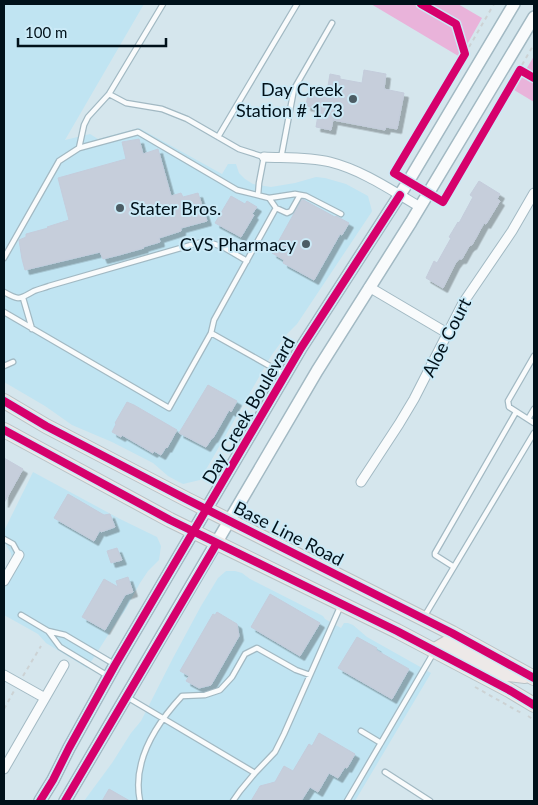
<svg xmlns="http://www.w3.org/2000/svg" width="538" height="805" font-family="Lato,sans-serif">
<defs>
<filter id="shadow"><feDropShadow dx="4.5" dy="4.5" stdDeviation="0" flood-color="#0004"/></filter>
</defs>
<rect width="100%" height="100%" fill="#d5e6ed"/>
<path fill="#c0e4f2" d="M4,4H144L65,140L90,134L98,139L139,128L222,174L228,164H236L239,173L245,179L253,184L271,187L295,183L316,177L325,178L346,184L368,196L372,211L371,213L297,324L287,334L271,356L200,480L183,484L179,482L168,476L153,463L112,442L72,425L45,406L4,382Z
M33,472L120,519L157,537L161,546L159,560L148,571L140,583L124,612L119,618L87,668L46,643L38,634L4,615V573L12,560L11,553L4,542V531Z
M226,571H235L242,573L250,579L323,616L325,619L341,628L344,623H348L353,625L367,637L431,673L355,801H84L112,763L131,733L141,721L173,658L201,606L218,578Z"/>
<path fill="#e9b3da" d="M371,4H458L482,18L460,57Z
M534,56V102L514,90Z"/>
<path fill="#c6cedb" stroke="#c4ccdb" filter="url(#shadow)" d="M364,70L386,74L384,89L404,93L397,129L386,127L385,130L333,120L331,130L316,127L319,109L306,106L308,94L317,95L318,93H322V91L327,92L330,74L340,76V79L362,83Z
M139,139L143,154L158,149L171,196L181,193L183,197L198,193L207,221L181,228V231L159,238L160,242L143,247L144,248L119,255L103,259L100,252L25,270L22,259L19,240L26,237V234L48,228L47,227L69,220L58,178L126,159L122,142Z
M479,181L500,194L497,199L500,201L486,224L484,223L472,245H471L468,248L462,259H459L455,264L443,288L426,278L434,261L437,263L451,238L449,237L458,222L459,223L473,197L470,195Z
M231,196L245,204L247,201L257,207L252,214L254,215L241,237L215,223Z
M302,199L335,217L336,216L349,223L342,235L340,234L314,280L283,263L284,260L272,253Z
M208,385L237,401L231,412L229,410L213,438H212L206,447L179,433Z
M127,402L134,405L177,430L167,448L166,447L161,455L154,451L153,453L122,435L121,437L112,432L116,424L115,423Z
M4,458L23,469L4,503Z
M68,494L104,515L110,514L115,527L101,532L100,530L94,541L54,518Z
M117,548L122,560L111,563L107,551Z
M128,577L133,592L125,595L105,630L82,617L104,579L118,587L116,581Z
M270,594L320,623L300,656L251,627Z
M217,612L237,624L239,636L211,685L199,688L186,681L189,676L180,671L213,614L215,615Z
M357,637L377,648L376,650L409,669L392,699L338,668Z
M319,733L355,754L347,768L345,767L338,778L329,773L318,792L310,787L301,801H251L260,786L275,782L284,766L293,771L309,744L312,746Z
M109,789L130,801H102Z"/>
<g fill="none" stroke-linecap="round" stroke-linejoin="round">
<g stroke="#a2b9c3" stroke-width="7">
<path id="service" d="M109,94L126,103L162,109L187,119L239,149L264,157L259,183L258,195
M218,137L297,4
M79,148L84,125L88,117L109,94L163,4
M281,158L294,89L332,23
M269,198L295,194L306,196L341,214
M4,258L59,161L79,148L138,132L237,190L269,198L276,208L287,213L291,211L300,195
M4,292C20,301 19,299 34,291C39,289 44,288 49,286L205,241L223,247L247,261
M23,298L32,329
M4,312L169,408L211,333L214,320L276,208
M211,333L284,374
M534,356L508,401L509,407L534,423
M4,366L13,362
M528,419L534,409
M4,539L13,544L19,555
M454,567L435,555V553L516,412
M21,615L48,631L65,635L114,664
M424,617L534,433
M48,631L60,647L108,676
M127,697L255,773
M361,731L381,743
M385,772L430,801
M140,801C132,762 156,724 182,696L205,695L220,690L232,677L245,654L257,648L296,670L310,675
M233,801L240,791L255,773L275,752L284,734L341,605
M347,801L434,652"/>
</g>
<g stroke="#a2b9c3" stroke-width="11">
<path id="minor" d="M264,157C285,158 310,157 330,162C362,170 391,190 420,207
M369,287L447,333
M361,482L399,424L414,399L463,303L512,231L534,193
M4,581L19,555
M4,675L45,698L4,769
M45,698L64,665"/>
</g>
<g stroke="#a2b9c3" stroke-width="14">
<path id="secondary" d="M40,801L53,780L69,748L115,665L301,348L408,182L514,4
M65,801L317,371L411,222L534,17"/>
</g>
<g stroke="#b8c2c6" stroke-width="16">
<path id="primary" d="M4,401L46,426L186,499L452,633L534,678
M4,430L170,520L397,631L509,690L534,705
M435,650L447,643L501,673L525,676"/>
</g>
<path stroke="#ccd2d4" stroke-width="2" stroke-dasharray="4 4" stroke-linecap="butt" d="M465,54L494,4
M522,65L534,44
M23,676L41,646
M475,687L523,714
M4,709L14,691
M528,716L534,720"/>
<use href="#service" stroke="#f9fbfc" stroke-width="4.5"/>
<use href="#minor" stroke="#f9fbfc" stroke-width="9"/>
<use href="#secondary" stroke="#f9fbfc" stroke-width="11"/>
<use href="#primary" stroke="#ede9e8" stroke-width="14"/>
<g stroke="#cbeaf7" stroke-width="11">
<path id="cycleway" d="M421,4L456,24L465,54L394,173L443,202L520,70L534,78
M4,401L46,426L186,499L452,633L534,678
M4,430L170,520L397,631L509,690L534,705
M40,801L53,780L69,748L115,665L301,348L400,195
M65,801L217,543"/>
</g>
<use href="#cycleway" stroke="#d6006c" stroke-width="8"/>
</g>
<g fill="#4b5c64" stroke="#cbeaf7" stroke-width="2">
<circle cx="353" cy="99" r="5"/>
<circle cx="120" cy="208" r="5"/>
<circle cx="306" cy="244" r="5"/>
</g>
<g text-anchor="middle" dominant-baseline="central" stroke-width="4" stroke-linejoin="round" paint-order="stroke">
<g font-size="18" fill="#00111a" stroke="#cbeaf7" text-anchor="end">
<text x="343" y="89">Day Creek<tspan x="343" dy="21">Station # 173</tspan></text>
<text x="130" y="208" text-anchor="start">Stater Bros.</text>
<text x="296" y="244">CVS Pharmacy</text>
</g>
<g font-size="18" fill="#00111a" stroke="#cbeaf7">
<text transform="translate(446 337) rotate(-63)">Aloe Court</text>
<text transform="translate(248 410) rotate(-60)">Day Creek Boulevard</text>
<text transform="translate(289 533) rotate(27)">Base Line Road</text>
</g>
</g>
<rect width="538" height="805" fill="none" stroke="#00111a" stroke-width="10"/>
<path d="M18 38v8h148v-8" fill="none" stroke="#00111a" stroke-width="2.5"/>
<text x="25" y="38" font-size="15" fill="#00111a" stroke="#cbeaf7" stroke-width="4" paint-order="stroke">100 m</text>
</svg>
